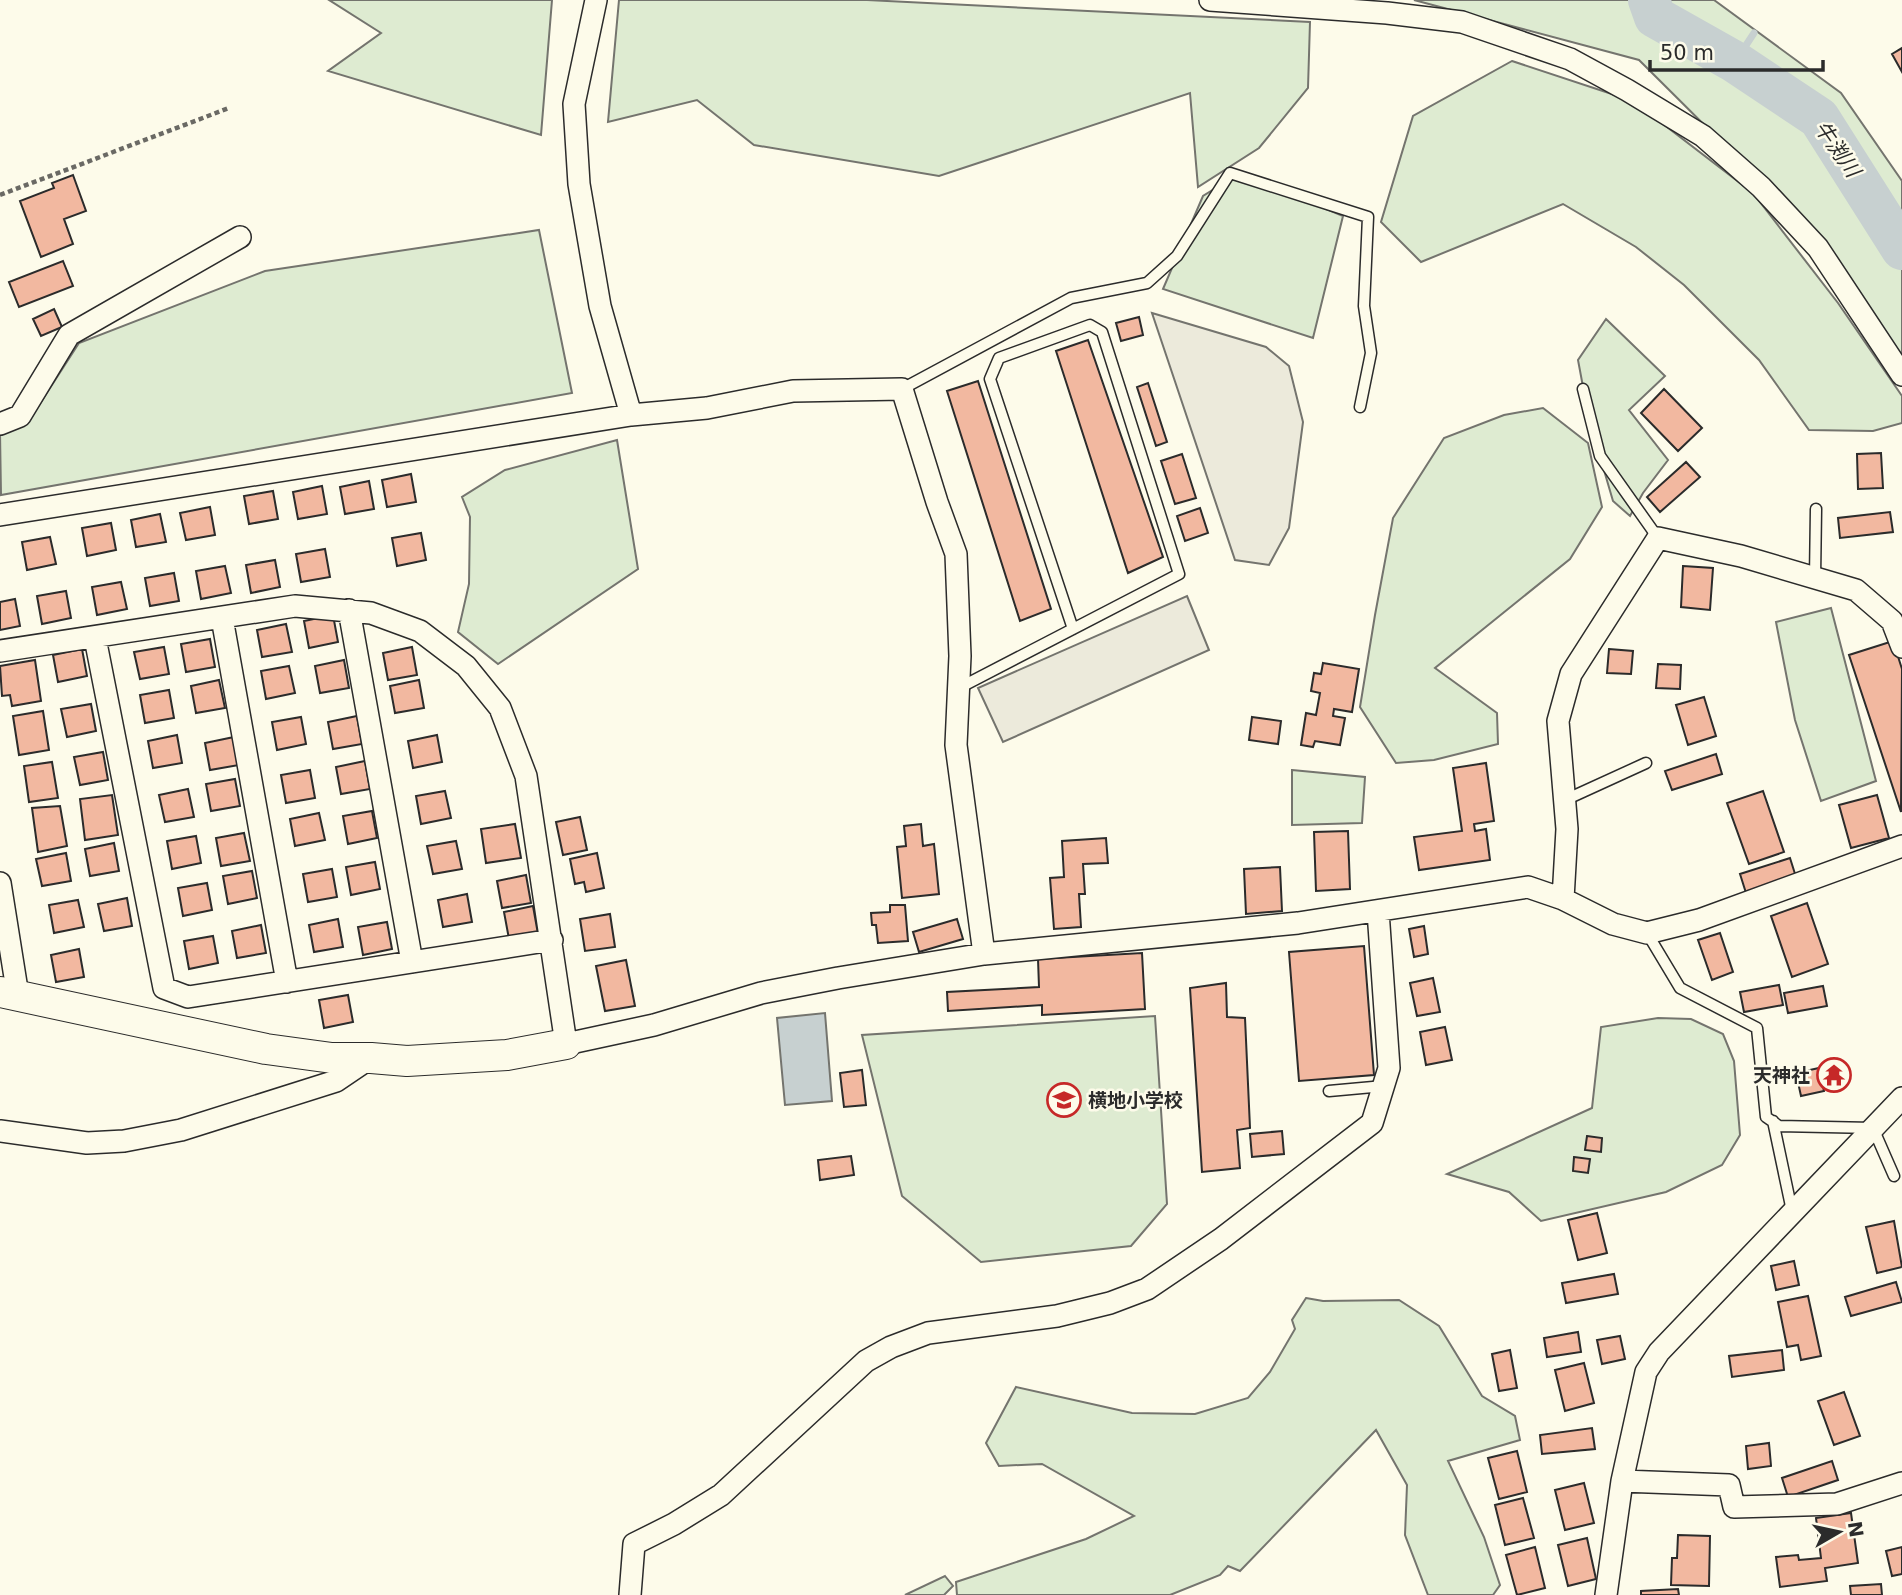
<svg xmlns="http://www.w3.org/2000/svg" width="1902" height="1595" font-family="'DejaVu Sans','Noto Sans JP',sans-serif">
<rect width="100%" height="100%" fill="#fdfbea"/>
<path fill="#deebd1" stroke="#74746e" stroke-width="2" d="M329,0H552L541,135L328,71L381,33Z
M619,0H867L1310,22L1308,88L1259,148L1198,187L1190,93L939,176L754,145L697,100L608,122Z
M1414,0H1714L1841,93L1902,181V359L1833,253L1639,60Z
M1512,61L1633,101L1753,193L1838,303L1902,396V423L1873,431L1809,430L1759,360L1684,285L1636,247L1563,204L1421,262L1381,222L1413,116Z
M1240,173L1343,216L1313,338L1163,289L1203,196Z
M539,230L572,393L1,495L0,432L30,419L79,343L265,271Z
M1606,319L1665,376L1629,410L1668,460L1643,493L1630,516L1613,501L1589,419L1578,360Z
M1543,408L1588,443L1602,507L1570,559L1435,668L1497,713L1498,744L1434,760L1396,763L1360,707L1375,615L1393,518L1444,438L1504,415Z
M617,440L638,569L498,664L458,632L469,584L470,517L462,497L505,470Z
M1831,608L1876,781L1821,801L1795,720L1776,622Z
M1292,770L1365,777L1362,823L1292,825Z
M1155,1016L1167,1204L1131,1246L981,1262L902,1196L862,1035Z
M1658,1018L1691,1019L1723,1034L1734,1061L1740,1135L1722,1165L1666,1192L1541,1221L1509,1192L1447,1174L1592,1108L1601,1027Z
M1306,1298L1323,1301L1399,1300L1439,1326L1482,1396L1515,1416L1520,1440L1448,1461L1484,1537L1500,1585L1493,1595H1428L1405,1535L1407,1485L1376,1430L1240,1571L1228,1566L1220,1575L1170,1595H957L956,1582L1086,1539L1134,1516L1042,1464L999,1466L986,1443L1016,1387L1132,1413L1195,1414L1248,1398L1270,1372L1295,1329L1292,1320Z
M945,1576L953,1586L944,1595H905Z"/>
<path fill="#eceadb" stroke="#74746e" stroke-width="2" d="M1152,313L1266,347L1289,366L1303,422L1289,528L1269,565L1235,560Z
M1187,596L1209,650L1003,742L978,688Z"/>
<path fill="#c7d0d0" stroke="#74746e" stroke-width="2" d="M825,1013L832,1101L785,1105L777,1018Z"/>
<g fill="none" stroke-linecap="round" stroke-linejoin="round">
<path stroke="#c7d0d0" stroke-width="7" d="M1735,62L1754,33"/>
<path stroke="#c7d0d0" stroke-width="42" d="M1649,0L1655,17L1735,62L1819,118L1902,249"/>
</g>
<path fill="#f2b8a0" stroke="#2b2b2b" stroke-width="2" d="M1902,48V72L1892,54Z
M73,175L86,211L64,219L73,244L41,257L20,201L54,188L52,183Z
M63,261L73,286L19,307L9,282Z
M54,309L62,327L41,336L33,319Z
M1139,317L1143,335L1121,341L1116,323Z
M1088,340L1163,557L1128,573L1056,351Z
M978,381L1051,609L1020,621L947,391Z
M1148,383L1167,442L1156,446L1137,387Z
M1664,389L1702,428L1678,451L1641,413Z
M1881,453L1883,488L1858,489L1857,454Z
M1182,454L1196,498L1175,504L1161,461Z
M1686,462L1700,477L1660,512L1647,497Z
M411,474L416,502L387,507L382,480Z
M369,481L374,509L345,514L340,487Z
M322,486L327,514L298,519L293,492Z
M273,491L278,519L249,524L244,496Z
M210,507L215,535L186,540L180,513Z
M1200,508L1208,533L1185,541L1177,516Z
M1890,512L1893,532L1840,538L1838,518Z
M160,514L166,542L136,547L131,520Z
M111,523L116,550L87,556L82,528Z
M421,533L426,560L397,566L392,538Z
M50,537L56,564L27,570L22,542Z
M325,549L330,577L301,582L296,554Z
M275,560L280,587L251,593L246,565Z
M225,566L231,593L201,599L196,571Z
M1683,566L1713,568L1710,610L1681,607Z
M174,573L179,601L150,606L145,578Z
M121,582L127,609L97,615L92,587Z
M66,591L71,618L42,624L37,596Z
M15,599L20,626L0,630V602Z
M333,615L338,642L309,648L304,621Z
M286,624L292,652L262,657L257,630Z
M210,639L215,667L186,672L181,644Z
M1893,641L1902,669L1901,812L1849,655Z
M164,647L169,674L140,679L134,652Z
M412,647L417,675L388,680L383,653Z
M82,649L87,676L58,682L53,655Z
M1609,649L1633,651L1631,674L1607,673Z
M35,660L41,701L12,706L10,695L2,696L0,666Z
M344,660L349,688L320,693L315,666Z
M1323,663L1359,669L1352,712L1334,709L1333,716L1345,718L1340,745L1315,741L1313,747L1301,745L1306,713L1316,715L1320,693L1311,691L1314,673L1321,674Z
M1658,664L1681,665L1680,689L1656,688Z
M289,666L295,693L266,699L261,671Z
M219,680L225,708L196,713L191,686Z
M419,680L424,708L395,713L390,686Z
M169,690L174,718L145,723L140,695Z
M1704,697L1716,736L1688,745L1676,705Z
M91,704L96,731L67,737L61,709Z
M43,711L49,750L19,755L13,716Z
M357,716L362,744L333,749L328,722Z
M301,717L306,744L277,750L272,722Z
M1252,717L1281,721L1278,744L1249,740Z
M177,735L182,763L153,768L148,741Z
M437,735L442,762L413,768L408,741Z
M234,737L239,765L210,770L205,743Z
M103,752L108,780L80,785L74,757Z
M1716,754L1722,774L1672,790L1665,771Z
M365,761L370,789L341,794L336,767Z
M52,762L58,798L29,802L24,766Z
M1486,763L1494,821L1474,824L1475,831L1486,829L1490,860L1419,870L1414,837L1462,831L1453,768Z
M310,770L315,798L286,803L281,775Z
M235,779L240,806L211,811L206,784Z
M188,789L194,817L165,822L159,795Z
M445,791L451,818L421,824L416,796Z
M1763,791L1784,852L1749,864L1727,803Z
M112,795L118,835L85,840L80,799Z
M1877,795L1889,838L1851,848L1839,805Z
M60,806L67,846L38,852L32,808Z
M372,811L377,838L348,844L343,816Z
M319,813L325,840L295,846L290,819Z
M580,817L587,850L563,855L556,822Z
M515,824L521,858L486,863L481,829Z
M921,824L923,846L934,844L939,894L902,898L897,847L906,846L904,826Z
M1348,831L1350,889L1316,891L1314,832Z
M244,833L250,861L221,866L216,838Z
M196,836L201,863L172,869L167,841Z
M1106,838L1108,863L1083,864L1085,894H1079L1081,927L1054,929L1050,878L1064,877L1062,841Z
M456,841L462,869L433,874L427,846Z
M114,843L119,871L90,876L85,849Z
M66,853L71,881L42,886L36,859Z
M597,853L604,888L586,892L584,882L575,884L570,859Z
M1790,858L1796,877L1746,893L1740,874Z
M375,862L380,889L351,895L346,867Z
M1280,867L1282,911L1246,914L1244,869Z
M332,869L337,897L308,902L303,874Z
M252,871L257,898L228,904L223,876Z
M526,875L531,903L502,908L497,881Z
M207,883L212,910L183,916L178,888Z
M467,894L472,922L443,927L438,900Z
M127,898L132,926L104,931L98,904Z
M78,900L84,927L54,933L49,905Z
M1807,903L1828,964L1792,977L1771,916Z
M890,905H905L908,941L878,943L876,925H872L871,913L890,912Z
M533,906L538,934L509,939L504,912Z
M610,914L615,947L585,951L580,919Z
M338,919L343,947L314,952L309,925Z
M957,919L963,939L919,952L913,932Z
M387,922L392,949L363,955L358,927Z
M261,925L266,953L237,958L232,931Z
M1424,926L1428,954L1414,957L1409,929Z
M1720,933L1733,972L1712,980L1698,940Z
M213,936L218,963L189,969L184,941Z
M1364,946L1374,1075L1299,1081L1289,952Z
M79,949L84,977L56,982L51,955Z
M1142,953L1145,1009L1042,1015V1005L948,1011L947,992L1039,987L1038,959Z
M626,960L635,1006L605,1011L596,966Z
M1433,978L1440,1012L1417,1016L1410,983Z
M1226,983L1227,1017L1245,1018L1250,1128L1237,1130L1240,1168L1202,1172L1190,988Z
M1779,985L1783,1005L1744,1012L1740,992Z
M1823,986L1827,1006L1788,1013L1784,993Z
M348,995L353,1022L324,1028L319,1000Z
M1445,1027L1452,1060L1426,1065L1420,1032Z
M1819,1068L1824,1091L1801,1096L1796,1073Z
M862,1070L866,1105L844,1107L840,1073Z
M1282,1131L1284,1154L1252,1157L1250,1134Z
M1587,1136L1602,1138L1601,1152L1585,1150Z
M851,1156L854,1175L820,1180L818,1160Z
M1574,1157L1590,1159L1588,1173L1573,1171Z
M1597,1213L1607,1253L1578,1260L1568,1220Z
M1894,1221L1902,1267L1877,1273L1866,1227Z
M1794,1261L1799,1285L1776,1290L1771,1266Z
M1614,1274L1618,1294L1566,1303L1562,1283Z
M1896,1282L1902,1302L1851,1316L1845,1297Z
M1808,1296L1821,1356L1801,1360L1798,1345L1787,1347L1778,1302Z
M1578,1332L1581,1352L1547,1357L1544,1338Z
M1620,1336L1625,1359L1602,1364L1597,1340Z
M1510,1350L1517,1388L1499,1391L1492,1354Z
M1782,1350L1784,1370L1732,1377L1729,1356Z
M1584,1363L1594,1403L1565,1411L1555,1370Z
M1844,1392L1860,1436L1834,1445L1818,1401Z
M1592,1428L1595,1449L1542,1454L1540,1435Z
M1769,1443L1771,1466L1748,1469L1746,1446Z
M1517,1451L1527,1492L1499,1499L1488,1458Z
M1832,1461L1838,1480L1788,1497L1782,1478Z
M1584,1483L1594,1523L1565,1530L1555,1490Z
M1523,1498L1534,1538L1505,1545L1495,1505Z
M1851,1513L1858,1563L1825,1568L1827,1581L1780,1587L1776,1557L1798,1555L1799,1560L1821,1558L1816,1518Z
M1678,1535L1710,1536L1709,1586L1671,1585L1672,1558H1677Z
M1587,1538L1596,1579L1568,1586L1558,1545Z
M1535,1547L1545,1588L1517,1595L1506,1555Z
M1902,1547V1574L1892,1576L1886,1551Z
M1881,1584L1882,1595H1851L1850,1586Z
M1678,1589L1679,1595H1641V1591Z"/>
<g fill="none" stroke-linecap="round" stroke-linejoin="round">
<g stroke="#2b2b2b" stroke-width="13">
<path id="lane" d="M902,389L1071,298L1147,283L1177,256L1230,173L1368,217L1364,306L1371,353L1360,407
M1583,389L1600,456L1658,538
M1815,578L1816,509
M959,688L1179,574L1102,332L1090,325L999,358L990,379L1073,629
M1565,800L1646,763
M1647,933L1680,988L1757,1028L1766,1117L1779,1126L1873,1128L1894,1176
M1329,1091L1384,1086
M1773,1121L1792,1211"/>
</g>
<g stroke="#2b2b2b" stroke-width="24">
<path id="street" d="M596,0L574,104L579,184L600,306L631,415
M1210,0L1387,13L1462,22L1570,59L1627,90L1703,136L1761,187L1818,248L1902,375
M0,424L20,416L69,335L240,237
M0,515L631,415L707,408L793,391L902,389L937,502L956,554L960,656L956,745L984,954
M349,610L412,962
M222,618L287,982
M95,638L164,988L188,997L552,940
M0,651L295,606L371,613L420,631L466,666L500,708L526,776L566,1044L654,1025L761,993L838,978L984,954L1298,923L1528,887L1563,899L1613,924L1647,933L1699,920L1902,846
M0,883L18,996
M1563,899L1567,829L1558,721L1571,674L1658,538L1741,556L1856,590L1892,621L1902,647
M0,1131L87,1143L124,1141L181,1130L336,1081L370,1058
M1622,1481L1729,1485L1734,1507L1837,1504L1902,1483
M630,1595L634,1544L674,1524L721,1495L866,1361L891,1347L928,1333L1057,1316L1110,1303L1147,1289L1221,1239L1372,1123L1389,1068L1378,911
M1606,1595L1622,1481L1646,1372L1659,1352L1902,1098"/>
</g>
<g stroke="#2b2b2b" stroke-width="32">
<path id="secondary" d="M0,992L266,1049L332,1058H371L407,1061L507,1055L566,1044"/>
</g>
<path stroke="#6a6964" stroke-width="4.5" stroke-dasharray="5 3.5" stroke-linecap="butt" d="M0,195L229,108"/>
<use href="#lane" stroke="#fdfbea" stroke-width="10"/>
<use href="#street" stroke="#fdfbea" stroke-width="21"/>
<use href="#secondary" stroke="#fdfbea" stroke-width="30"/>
</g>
<defs>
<g id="temple-ring" transform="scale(1.75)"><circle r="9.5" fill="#fdfbea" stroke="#c62828" stroke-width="1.5"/><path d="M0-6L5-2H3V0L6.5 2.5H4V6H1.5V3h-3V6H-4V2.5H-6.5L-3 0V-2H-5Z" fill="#c62828"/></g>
<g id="school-ring" transform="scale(1.75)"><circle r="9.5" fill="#fdfbea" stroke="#c62828" stroke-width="1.5"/><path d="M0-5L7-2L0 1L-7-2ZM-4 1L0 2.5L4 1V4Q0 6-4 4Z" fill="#c62828"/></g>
</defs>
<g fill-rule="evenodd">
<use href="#temple-ring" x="1834" y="1075"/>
<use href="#school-ring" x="1064" y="1100"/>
</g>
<g text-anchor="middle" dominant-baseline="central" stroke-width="5" stroke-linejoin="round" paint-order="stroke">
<g font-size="19" font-weight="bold" fill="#2b2b2b" stroke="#fdfbea" text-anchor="end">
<text x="1810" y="1075">天神社</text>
<text x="1088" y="1100" text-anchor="start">横地小学校</text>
</g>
<g font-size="21" font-style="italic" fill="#2b2b2b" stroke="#fdfbea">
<text transform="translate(1837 149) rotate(55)">牛渕川</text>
</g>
</g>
<g transform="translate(1839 1532) rotate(81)" stroke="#fdfbea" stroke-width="5" paint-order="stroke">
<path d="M0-5L12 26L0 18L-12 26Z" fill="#2b2b2b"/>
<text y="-10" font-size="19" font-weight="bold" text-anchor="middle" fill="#2b2b2b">N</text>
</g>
<path d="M1650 60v10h173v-10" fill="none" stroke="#2b2b2b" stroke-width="3.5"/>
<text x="1660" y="60" font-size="21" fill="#2b2b2b" stroke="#fdfbea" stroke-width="5" paint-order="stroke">50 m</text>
</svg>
